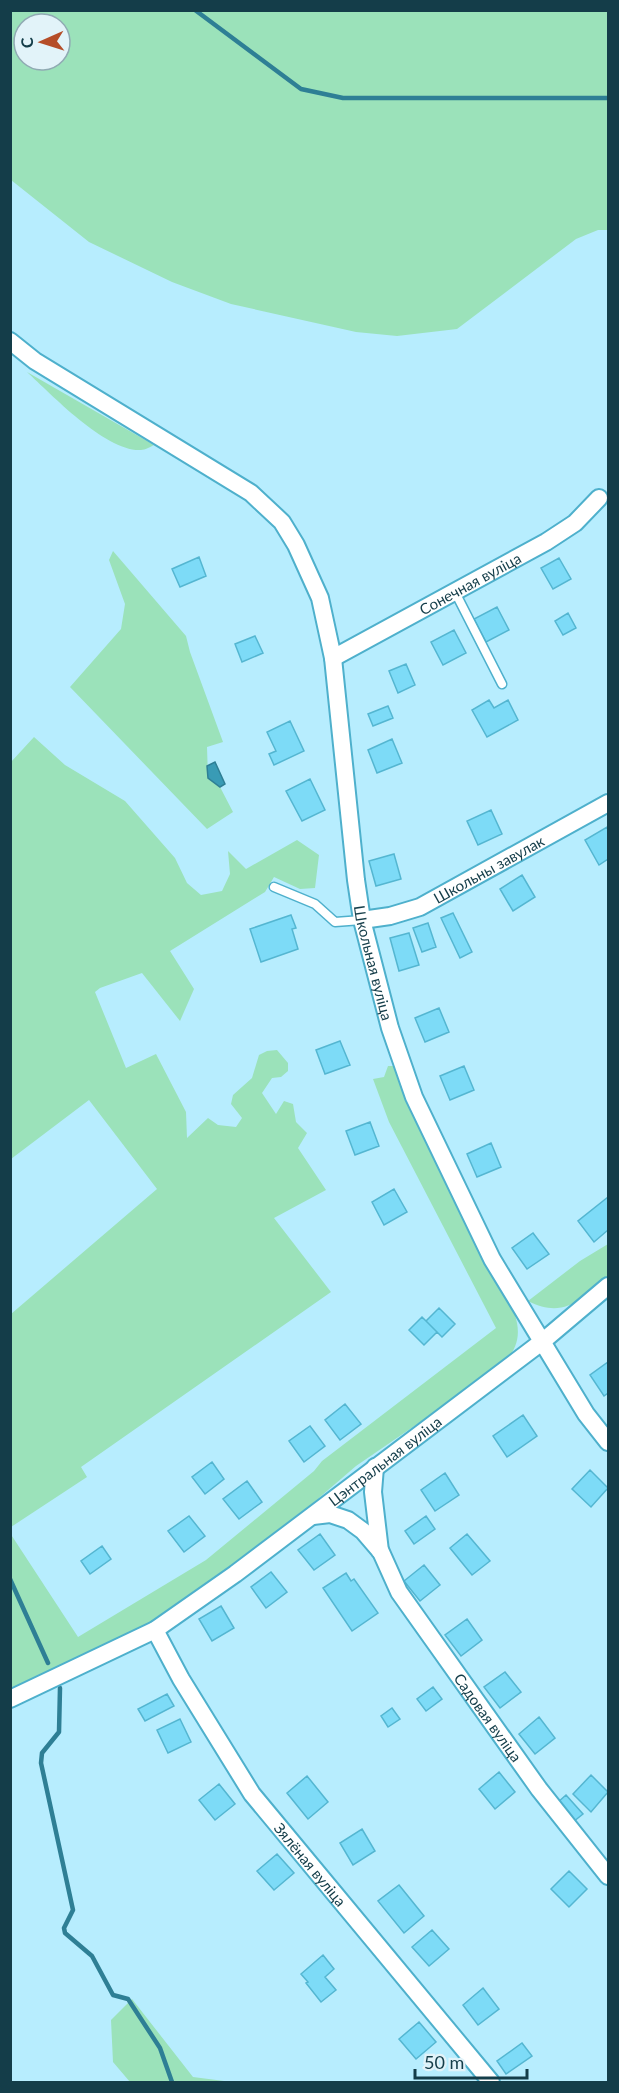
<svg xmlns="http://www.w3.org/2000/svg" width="619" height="2093" font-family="Lato,sans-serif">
<rect width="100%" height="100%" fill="#b7edfe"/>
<path fill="#9be2ba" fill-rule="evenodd" d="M10,11H608V230H598L576,239L457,329L397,336L356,332L231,304L172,282L89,242L11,180ZM24,24H60V60H24Z
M27,372L154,445C150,447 145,450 141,450C106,452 52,395 27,372Z
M113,551L186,636L190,652L223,742L207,747L208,778L220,787L233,812L207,829L70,687L121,629L125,604L109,560Z
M34,737L65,765L125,801L175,858L187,883L201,895L222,891L230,874L228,851L246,869L297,840L319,855L315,888L300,889L274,877L265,892L170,951L194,989L180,1021L142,973L100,988L95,992L126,1068L156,1054L186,1112L187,1138L208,1118L218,1125L236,1127L242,1118L231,1104L233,1095L252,1078L259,1055L267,1051L277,1050L288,1063V1071L281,1077L272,1078L262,1093L276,1114L284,1101L293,1104L296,1122L307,1133L298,1148L326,1190L274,1218L331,1292L81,1467L87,1477L11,1527V1314L157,1189L89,1100L11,1159V762Z
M388,1066H396C423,1131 452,1195 482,1258C493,1279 513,1300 517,1323C521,1344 511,1357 496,1370L356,1466L313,1503L209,1582L137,1631L11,1688L10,1533L78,1637L206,1560L314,1471L322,1461L496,1328L389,1122L373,1079L384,1077Z
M608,1244V1277C582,1300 563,1319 528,1301L580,1261Z
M132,1999L193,2077L232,2082H130L113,2062L111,2020Z"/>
<path fill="#399bb5" stroke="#2e7f95" stroke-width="1.5" d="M215,762L225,784L220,787L208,778L207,766Z"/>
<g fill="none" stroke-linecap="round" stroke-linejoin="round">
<path stroke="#2e7f95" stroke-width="4.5" d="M195,10L301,89L343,98H608
M10,1579L48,1663
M60,1688L59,1732L42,1753L41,1763L73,1910L64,1928L65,1933L92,1956L113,1995L128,1999L160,2048L172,2082"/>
</g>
<path fill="#7ddbf7" stroke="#54b6d1" stroke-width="1.5" d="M199,557L206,576L180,587L172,569Z
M559,558L571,579L553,589L541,568Z
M497,607L509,630L486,642L474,619Z
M568,613L576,628L563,635L555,621Z
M454,630L466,653L443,665L431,642Z
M255,636L263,653L242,662L235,644Z
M406,664L415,685L398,693L389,671Z
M489,700L494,708L508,700L518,720L487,737L472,710Z
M388,706L393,718L373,726L368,714Z
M290,721L304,751L274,765L269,754L276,751L267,732Z
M392,739L402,763L377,773L368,750Z
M310,779L325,810L302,821L286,791Z
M491,810L502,834L478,845L467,821Z
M607,827L608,830V859L599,865L585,840Z
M394,854L401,879L376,886L369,861Z
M522,875L535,897L513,911L500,889Z
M453,913L472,952L460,958L441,918Z
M291,915L296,928L292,929L298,949L261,962L250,929Z
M428,923L436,947L422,952L413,928Z
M409,933L419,965L399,971L390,938Z
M439,1008L449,1032L425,1042L415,1018Z
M340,1041L350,1065L325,1074L316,1050Z
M464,1066L474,1090L450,1100L440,1076Z
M370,1122L379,1146L355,1155L346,1131Z
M491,1143L501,1167L477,1177L467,1154Z
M394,1189L407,1212L384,1225L372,1202Z
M608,1197V1230L594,1242L578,1221Z
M533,1233L549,1254L527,1269L512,1248Z
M439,1308L455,1324L442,1337L426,1321Z
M422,1317L437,1332L424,1345L409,1330Z
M608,1362V1393L604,1396L590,1375Z
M345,1404L361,1424L340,1440L325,1420Z
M523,1415L537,1436L507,1457L493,1436Z
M310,1426L325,1446L304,1462L289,1441Z
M212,1462L224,1479L205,1494L192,1477Z
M590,1470L608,1488L591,1507L572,1489Z
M445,1473L459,1495L435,1511L421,1490Z
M247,1481L262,1502L239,1519L223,1499Z
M189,1516L205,1536L184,1552L168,1531Z
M426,1516L435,1529L414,1544L405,1531Z
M320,1534L335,1555L314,1570L298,1550Z
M467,1534L490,1561L472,1575L450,1548Z
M102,1546L111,1559L90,1574L81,1561Z
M424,1565L440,1585L420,1601L404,1581Z
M271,1572L287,1592L266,1608L251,1587Z
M346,1573L351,1581L354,1579L378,1613L352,1631L323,1588Z
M221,1606L234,1628L212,1641L199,1619Z
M467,1619L482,1640L461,1656L445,1635Z
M505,1672L521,1692L500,1708L484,1687Z
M433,1687L442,1699L426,1711L417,1699Z
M167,1694L174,1706L145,1721L138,1709Z
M392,1708L400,1719L388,1727L381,1716Z
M539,1717L555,1738L535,1754L519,1734Z
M180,1719L191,1742L168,1753L157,1730Z
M499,1772L515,1792L495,1809L479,1789Z
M591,1775L608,1792L591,1812L573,1794Z
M307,1776L328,1802L308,1819L287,1793Z
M219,1784L235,1804L215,1820L199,1800Z
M566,1795L583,1814L573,1822L557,1803Z
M362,1829L375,1851L353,1865L340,1843Z
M277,1854L294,1873L274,1890L257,1871Z
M569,1871L587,1889L569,1907L551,1889Z
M399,1885L424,1916L404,1933L378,1901Z
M432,1930L449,1949L429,1966L412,1947Z
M323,1955L334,1969L325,1977L336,1990L321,2002L306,1983L308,1982L301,1974Z
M483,1988L499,2009L478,2025L463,2005Z
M419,2022L436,2042L416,2059L399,2039Z
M522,2043L532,2056L506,2074L497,2061Z"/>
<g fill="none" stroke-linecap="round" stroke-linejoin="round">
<g stroke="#4eb0cc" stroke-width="11">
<path id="service" d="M455,592L502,684
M274,887L315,904L335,922L362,920"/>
</g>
<g stroke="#4eb0cc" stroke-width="20">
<g id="minor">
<path id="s1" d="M10,341L35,361L251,493L282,522L296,545L320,598L333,658L356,880L362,920L390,1028L414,1097L492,1259L586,1414L608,1442"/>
<path id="s2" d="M333,658L546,542L575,523L599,498"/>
<path id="s3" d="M362,920L390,916L420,907L608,803"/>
<path d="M375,1467L373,1492L380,1551"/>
<path id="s4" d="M313,1516L330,1514L348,1520L363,1531L381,1552L399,1592L539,1789L608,1876"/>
<path id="s5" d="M155,1630L181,1679L252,1794L491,2082"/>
<path id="s6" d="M10,1699L155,1630L235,1574L543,1341L608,1286"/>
</g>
</g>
<use href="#service" stroke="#fff" stroke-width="8"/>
<use href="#minor" stroke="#fff" stroke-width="16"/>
</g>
<g text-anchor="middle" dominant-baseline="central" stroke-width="4.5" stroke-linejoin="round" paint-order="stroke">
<g font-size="15" fill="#143d49" stroke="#e2f3f9">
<text stroke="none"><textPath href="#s2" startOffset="156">Сонечная вуліца</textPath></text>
<text stroke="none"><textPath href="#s3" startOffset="138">Школьны завулак</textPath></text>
<text stroke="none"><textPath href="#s1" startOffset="782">Школьная вуліца</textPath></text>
<text stroke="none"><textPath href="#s6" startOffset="446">Цэнтральная вуліца</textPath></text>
<text stroke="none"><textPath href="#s4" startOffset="280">Садовая вуліца</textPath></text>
<text stroke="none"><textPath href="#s5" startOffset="282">Зялёная вуліца</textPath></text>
</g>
</g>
<rect width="619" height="2093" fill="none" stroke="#143d49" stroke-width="24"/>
<g transform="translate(42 42) rotate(267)"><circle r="28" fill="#e2f3f9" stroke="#90aab3" stroke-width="1.5"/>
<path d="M0-4.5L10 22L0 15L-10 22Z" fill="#b54d28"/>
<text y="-9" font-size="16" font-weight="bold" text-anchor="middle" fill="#143d49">С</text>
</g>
<path d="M415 2069v9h112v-9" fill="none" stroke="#143d49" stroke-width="3"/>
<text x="424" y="2069" font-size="18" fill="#143d49" stroke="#e2f3f9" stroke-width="4.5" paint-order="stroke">50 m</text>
</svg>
